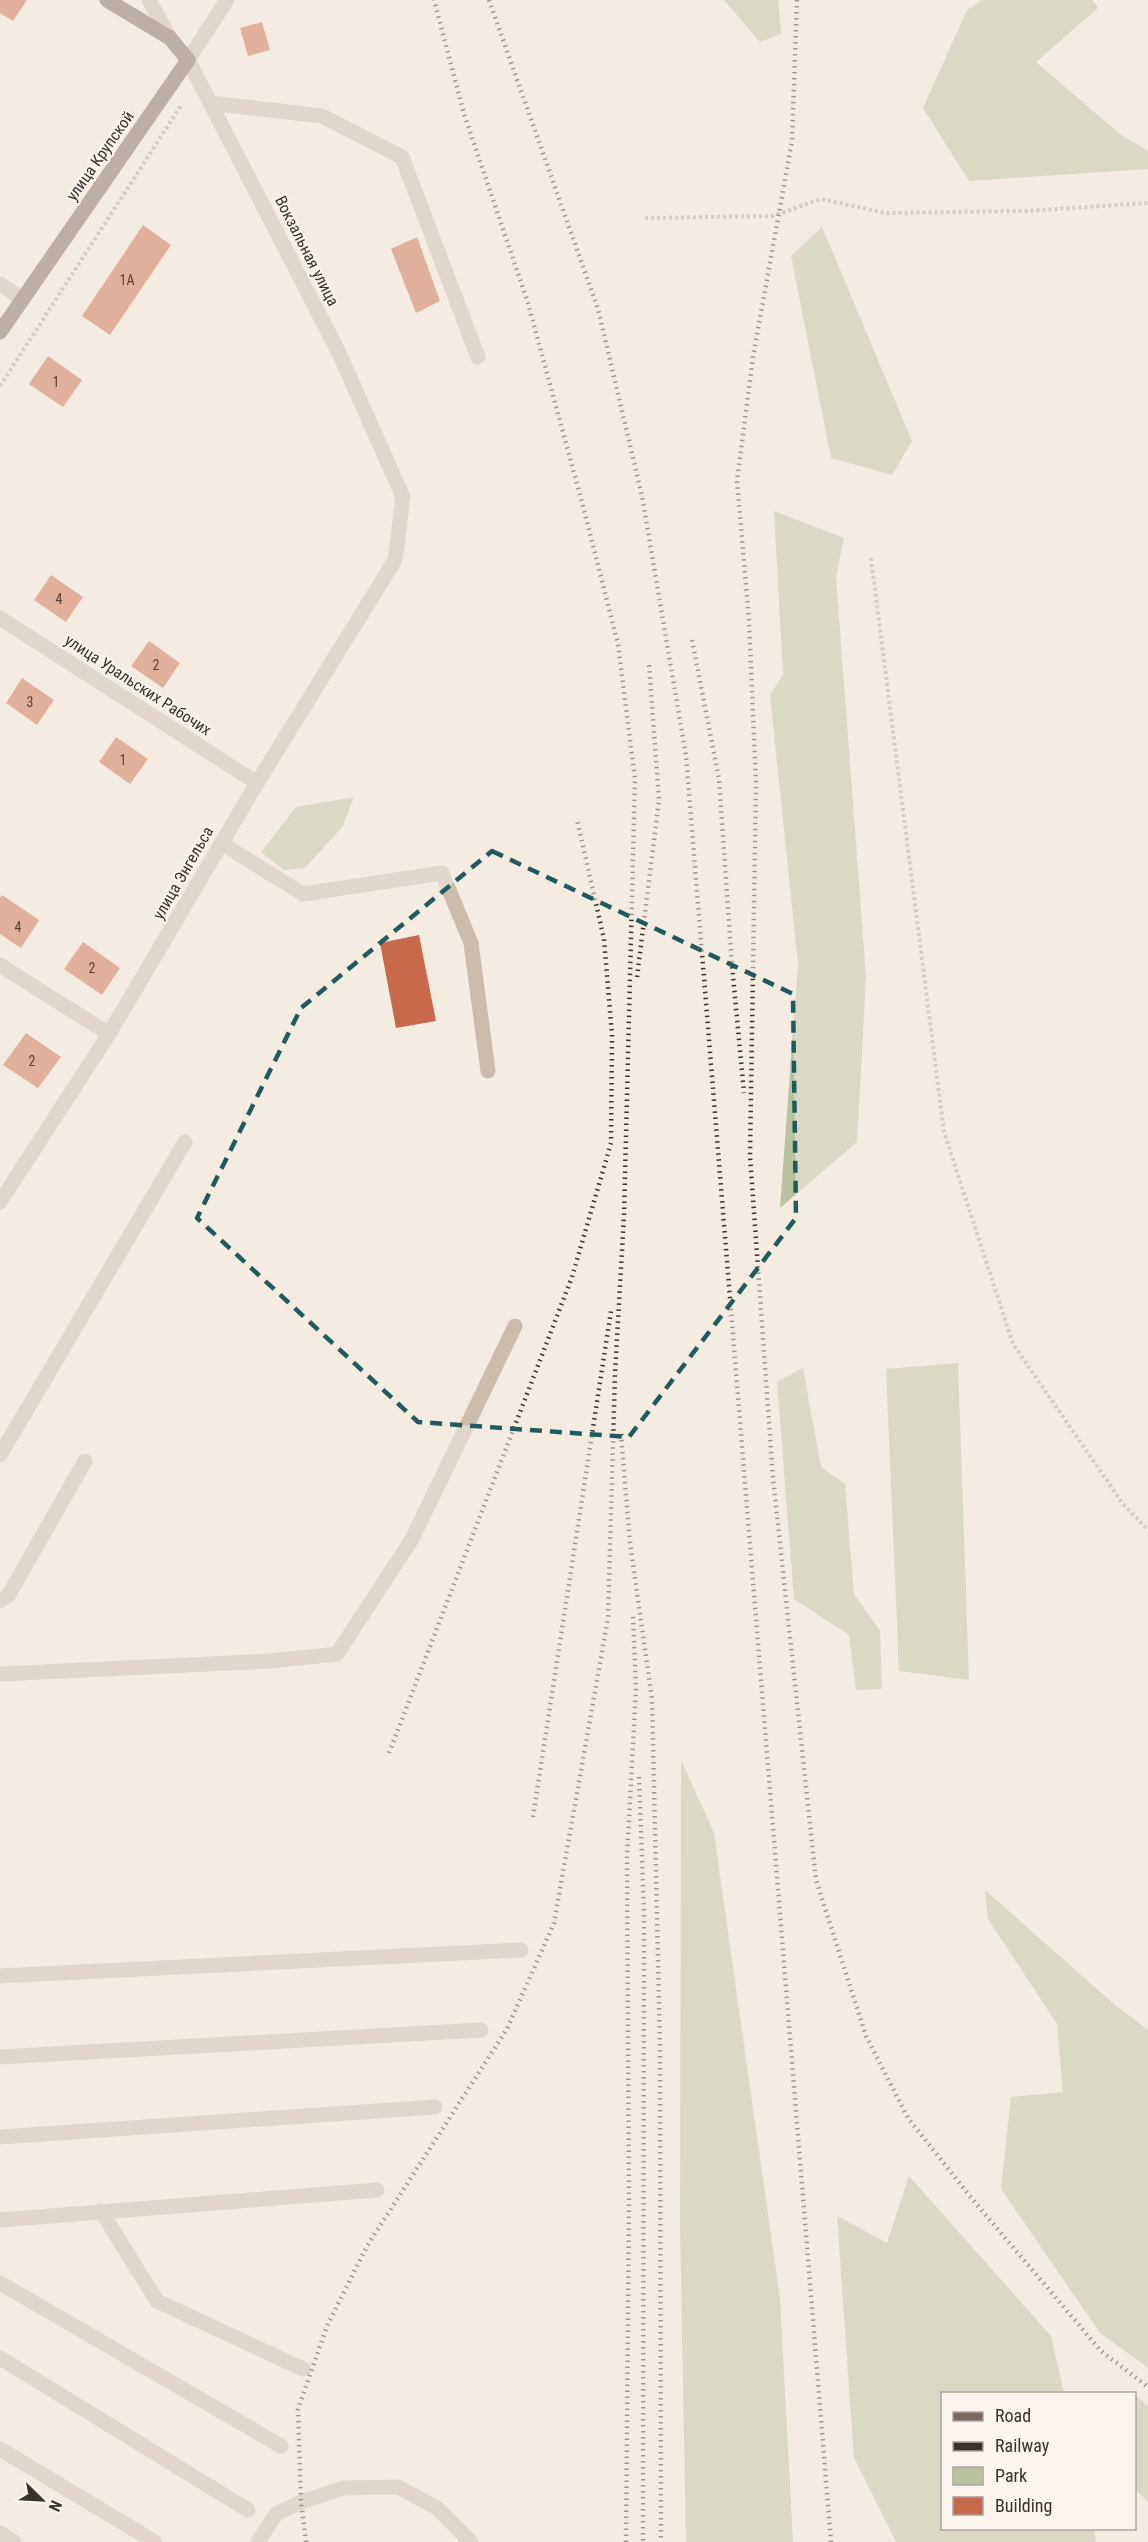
<svg xmlns="http://www.w3.org/2000/svg" width="1148" height="2542" font-family="'Roboto Condensed',sans-serif">
<rect width="100%" height="100%" fill="#f4ebe1"/>
<path fill="#b8c4a0" d="M724,0H778L781,34L760,42Z
M982,0H1092L1098,8L1036,62L1120,134L1148,151V169L969,181L923,108L967,10Z
M822,227L912,441L892,475L831,458L791,256Z
M774,511L844,538L836,577L866,977L857,1142L780,1208L798,964L770,695L783,675Z
M354,797L343,826L305,868L284,870L261,852L296,807Z
M958,1363L969,1680L899,1671L886,1369Z
M803,1368L821,1467L845,1484L854,1594L880,1631L882,1689L856,1690L849,1635L794,1599L777,1382Z
M681,1760L714,1833L780,2299L793,2542H686L680,2224Z
M985,1890L1115,2005L1148,2030V2368L1100,2333L1001,2189L1011,2097L1063,2092L1057,2024L988,1919Z
M909,2176L1051,2336L1064,2393L942,2394V2528L1094,2529L1096,2542H896L854,2458L837,2216L887,2243Z
M1135,2395L1148,2406V2502L1135,2489Z"/>
<path fill="#c8694b" d="M0,0H27L13,21L0,13Z
M262,22L270,50L248,56L240,28Z
M143,225L171,245L110,335L82,316Z
M417,237L440,301L416,313L391,249Z
M48,356L82,380L63,407L29,384Z
M51,575L83,597L66,622L34,600Z
M149,641L180,663L163,688L131,666Z
M22,678L54,700L37,725L6,703Z
M116,737L148,759L130,784L99,762Z
M2,895L39,920L21,948L0,934V898Z
M419,935L436,1021L396,1028L380,943Z
M83,942L120,968L102,995L64,969Z
M26,1033L61,1057L38,1088L3,1065Z"/>
<g fill="none" stroke-linecap="round" stroke-linejoin="round">
<path stroke="#b9a596" stroke-width="4" stroke-dasharray="3 3" stroke-linecap="butt" d="M645,218L773,216L821,199L885,213L1026,211L1148,203
M0,386L182,104
M871,558L944,1132L1013,1344L1123,1504L1148,1530"/>
<path stroke="#cdbbac" stroke-width="15" d="M149,0L170,38
M210,103L322,116L402,157L478,357
M0,284L22,299
M0,618L257,783
M221,843L303,894L442,873L471,943L488,1071
M0,965L109,1034
M0,1202L109,1034L257,783L395,560L403,497L339,353L188,60L227,0
M0,1455L185,1142
M0,1601L8,1596L85,1461
M0,1674L270,1661L337,1654L412,1539L515,1326
M0,1976L521,1950
M0,2057L481,2030
M0,2137L435,2107
M101,2211L157,2301L303,2369
M0,2220L377,2190
M0,2283L281,2446
M0,2358L248,2510
M0,2449L155,2542
M0,2533L14,2542
M258,2542L276,2514L301,2502L343,2488L398,2487L437,2508L471,2542"/>
<path stroke="#7d675c" stroke-width="15" d="M0,332L188,60L170,38L107,0"/>
<path stroke="#3b302b" stroke-width="4.5" stroke-dasharray="1.5 4.5" stroke-linecap="butt" d="M489,0L598,309L642,496L686,756L831,2542
M797,0L792,141L753,357L737,481L749,620L756,783L750,1156L773,1478L816,1880L866,2036L908,2118L973,2200L1101,2351L1148,2387
M692,640L719,779L732,965L744,1093
M637,977L659,800L649,664
M621,1434L630,1543L652,1699L660,2047L661,2542
M389,1753L572,1277L611,1143L612,1035L604,939L577,820
M639,1777L644,1912L643,2542
M533,1817L611,1311
M306,2542L301,2502L298,2409L327,2326L367,2246L507,2029L554,1923L608,1618L615,1373L624,1216L635,779L618,644L584,510L528,303L464,114L434,0
M626,2542L629,2202L627,1857L636,1689L633,1615"/>
</g>
<path d="M0 0H1148V2542H0ZM492,851L793,994L796,1218L629,1437L418,1422L197,1218L301,1008Z" fill="#f4ebe1" fill-opacity=".55" fill-rule="evenodd"/>
<path fill="none" stroke="#1f5a5e" stroke-width="4.5" stroke-dasharray="12 8" stroke-linejoin="round" d="M492,851L793,994L796,1218L629,1437L418,1422L197,1218L301,1008Z"/>
<g text-anchor="middle" dominant-baseline="central" stroke-width="4.5" stroke-linejoin="round" paint-order="stroke">
<g font-size="14" fill="#5e3e33">
<text x="127" y="280">1А</text>
<text x="56" y="382">1</text>
<text x="59" y="599">4</text>
<text x="156" y="665">2</text>
<text x="30" y="702">3</text>
<text x="123" y="760">1</text>
<text x="18" y="927">4</text>
<text x="92" y="968">2</text>
<text x="32" y="1061">2</text>
</g>
<g font-size="16" fill="#3b302b" stroke="#fbf5ee">
<text transform="translate(100 156) rotate(-55)">улица Крупской</text>
<text transform="translate(307 251) rotate(63)">Вокзальная улица</text>
<text transform="translate(138 685) rotate(33)">улица Уральских Рабочих</text>
<text transform="translate(183 873) rotate(-60)">улица Энгельса</text>
</g>
</g>
<rect x="941" y="2392" width="195" height="138" fill="#fbf5ee" stroke="#aea6a0" stroke-width="1.5"/>
<rect x="953" y="2412" width="30" height="9" fill="#7d675c" stroke="#aea6a0" stroke-width="1.5"/>
<text x="995" y="2422" font-size="18" fill="#3b302b">Road</text>
<rect x="953" y="2442" width="30" height="9" fill="#3b302b" stroke="#aea6a0" stroke-width="1.5"/>
<text x="995" y="2452" font-size="18" fill="#3b302b">Railway</text>
<rect x="953" y="2467" width="30" height="18" fill="#b8c4a0" stroke="#aea6a0" stroke-width="1.5"/>
<text x="995" y="2482" font-size="18" fill="#3b302b">Park</text>
<rect x="953" y="2497" width="30" height="18" fill="#c8694b" stroke="#aea6a0" stroke-width="1.5"/>
<text x="995" y="2512" font-size="18" fill="#3b302b">Building</text>
<g transform="translate(42 2500) rotate(114)" stroke="#fbf5ee" stroke-width="4.5" paint-order="stroke">
<path d="M0-4.5L10 22L0 15L-10 22Z" fill="#3b302b"/>
<text y="-9" font-size="16" font-weight="bold" text-anchor="middle" fill="#3b302b">N</text>
</g>
</svg>
